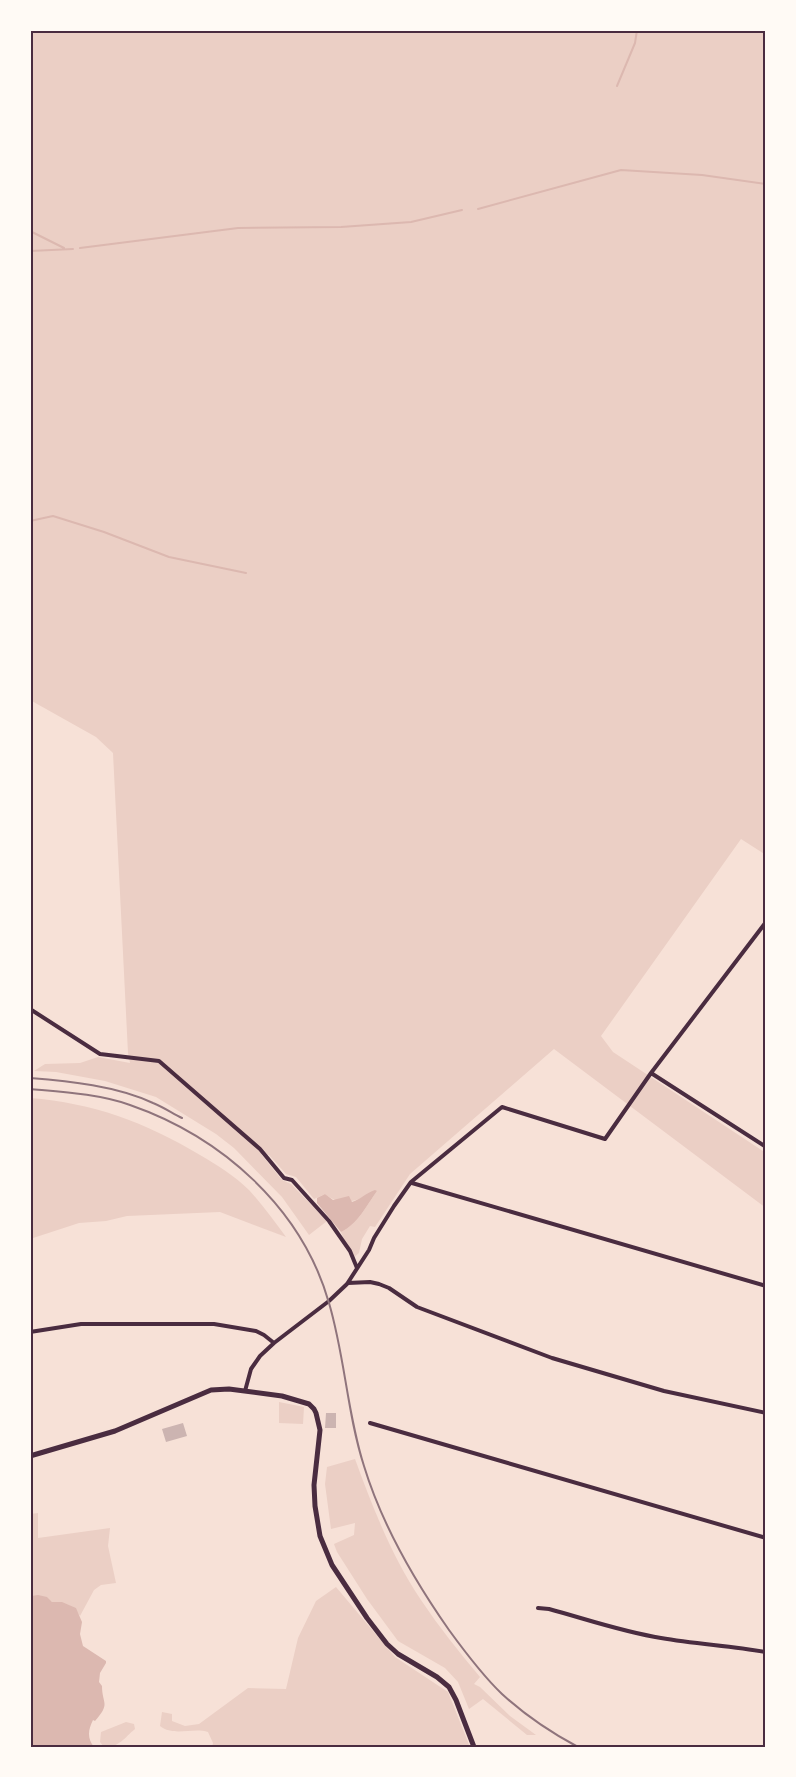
<svg xmlns="http://www.w3.org/2000/svg" width="796" height="1777" font-family="Commissioner,sans-serif">
<rect width="100%" height="100%" fill="#f7e1d7"/>
<path fill="#ebcfc5" d="M30,30H766V855L741,839L601,1036L613,1052L766,1153V1208L554,1049L410,1174L375,1227L370,1226L362,1239L359,1253L352,1259L341,1232C357,1225 367,1205 377,1191C359,1200 342,1208 325,1194L314,1199L296,1177L286,1174L269,1155L261,1154L282,1180L291,1184L327,1221L309,1235L282,1197L234,1148L216,1134L156,1097L105,1081L56,1072L34,1071L45,1064L80,1063L98,1057L130,1063L128,1053L113,753L96,737L30,700Z
M30,1098C93,1103 145,1122 200,1155C217,1165 235,1176 249,1190C262,1204 274,1221 286,1237L220,1212L127,1216L106,1221L79,1223L30,1239Z
M279,1402L304,1407L303,1424L279,1423Z
M355,1459C373,1508 392,1557 421,1600C439,1627 459,1652 480,1677L474,1684L480,1687L510,1716L536,1735H527L483,1699L469,1709L458,1682L445,1668L398,1641L367,1599L337,1552L334,1544L354,1535L355,1523L331,1529L325,1484L327,1467Z
M38,1513V1538L110,1528L108,1546L116,1583L101,1585L94,1590L80,1616C70,1600 63,1606 49,1601C42,1598 39,1595 30,1596V1514Z
M336,1587L395,1657L448,1692L470,1747H212L213,1743L208,1732C193,1727 174,1737 160,1726L162,1712L172,1714V1721L185,1726L199,1724L248,1688L286,1689L298,1638L316,1601Z
M126,1722L134,1724L135,1729C124,1738 120,1747 104,1747L100,1742L101,1732Z"/>
<path fill="#dcb8b0" d="M375,1190L377,1191C367,1205 357,1225 341,1232L317,1203V1198L325,1194L333,1200L349,1196L352,1202C361,1199 366,1193 375,1190Z
M38,1595L47,1597L52,1602H62L76,1608L82,1622L80,1634L83,1646L106,1661V1663L100,1673L99,1682L102,1686C102,1704 111,1703 95,1721L93,1720C88,1730 87,1738 94,1747H30V1596Z"/>
<g fill="none" stroke-linecap="round" stroke-linejoin="round">
<path stroke="#dcb8b0" stroke-width="2" d="M617,86L635,43L637,30
M478,209L621,170L702,175L766,184
M30,231L64,248
M80,248L238,228L341,227L411,222L462,210
M30,251L73,249
M30,521L53,516L104,532L169,557L246,573"/>
</g>
<path fill="#ccb4b1" d="M326,1413H336V1428H325Z
M183,1423L187,1436L166,1442L162,1429Z"/>
<g fill="none" stroke-linecap="round" stroke-linejoin="round">
<path stroke="#4a2c40" stroke-width="4" d="M30,1009L100,1054L159,1061L260,1149L284,1178L292,1180L329,1221L350,1251L357,1268
M651,1073L766,1147
M412,1183L766,1286
M348,1283L370,1282L379,1284L389,1288L417,1307L552,1358L664,1391L766,1413
M30,1332L81,1324H214L256,1331L264,1335L274,1343
M245,1391L251,1369L260,1356L274,1343L329,1301L347,1284L369,1250L374,1238L394,1206L411,1182L502,1107L605,1139L651,1073L766,922
M370,1423L766,1538
M538,1608L549,1609C586,1619 623,1632 661,1638C696,1644 731,1646 766,1652"/>
<path stroke="#4a2c40" stroke-width="5" d="M30,1456L115,1431L211,1390L229,1389L282,1396L309,1404L314,1409L316,1413L320,1430L314,1485L315,1506L320,1536L332,1565L367,1618L387,1644L398,1654L437,1677L449,1687L456,1700L474,1747"/>
<path stroke="#8f747c" stroke-width="2" d="M30,1078C69,1081 117,1086 153,1103C163,1107 172,1113 182,1118
M30,1089C63,1092 99,1094 130,1105C222,1137 302,1208 329,1303C345,1357 347,1413 364,1466C382,1525 414,1580 449,1630C465,1652 482,1675 502,1694C525,1715 550,1732 578,1747"/>
</g>
<rect width="796" height="1777" fill="none" stroke="#fffaf5" stroke-width="63"/>
<rect x="32" y="32" width="732" height="1714" fill="none" stroke="#4a2c40" stroke-width="2"/>
</svg>
